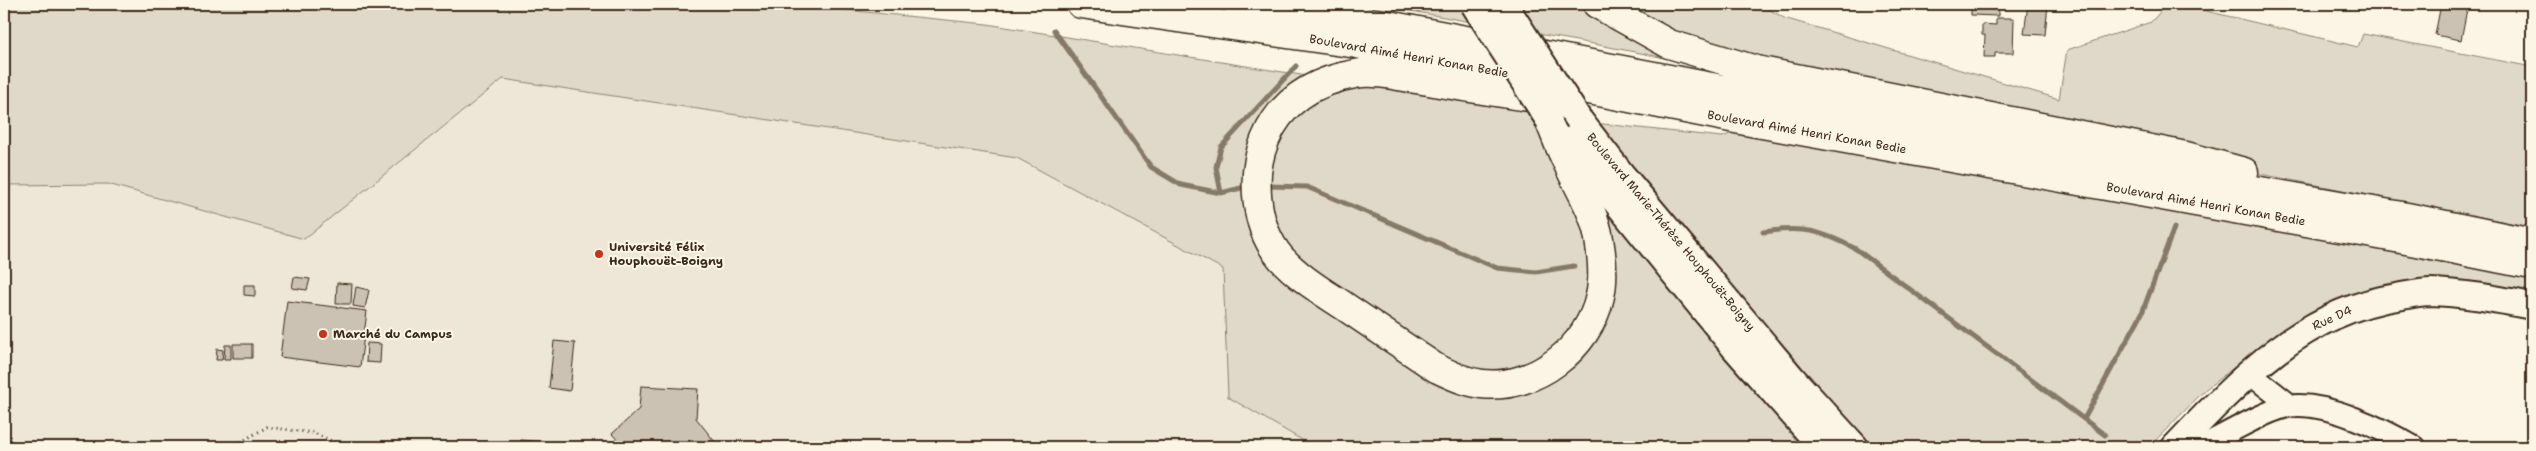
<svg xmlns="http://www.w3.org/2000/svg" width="2536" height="451" font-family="'Shantell Sans',sans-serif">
<rect width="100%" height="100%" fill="#fcf5e5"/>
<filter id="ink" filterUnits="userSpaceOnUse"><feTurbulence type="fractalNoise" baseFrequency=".02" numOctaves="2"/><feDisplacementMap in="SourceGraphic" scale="10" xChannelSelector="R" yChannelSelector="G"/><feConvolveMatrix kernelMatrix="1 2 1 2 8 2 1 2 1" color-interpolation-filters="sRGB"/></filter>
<g filter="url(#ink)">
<path fill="#eee6d6" d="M503,79L1017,158L1223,269L1228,397L1314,447H4V185L108,184L304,239Z"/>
<path fill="#e0d8c8" stroke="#8e8173" d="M4,4H784L987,24L1603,124L1722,137L1741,130L2532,273V294L2488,287L2304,321L2260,348L2207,388L2149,447H1314L1228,397L1223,269L1017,158L503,79L304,239L108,184L4,185Z
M1372,4H1760L1784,18L2059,99L2067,50L2151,22L2167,4H2177L2358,47L2363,34L2532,67V227L1599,45Z"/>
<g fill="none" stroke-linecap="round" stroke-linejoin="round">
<path stroke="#85796b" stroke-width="5" d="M1054,30L1151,167L1181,185L1221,193L1249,186
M1269,186L1307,187L1497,268L1536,272L1574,266
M1221,193L1216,167L1221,147L1296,66
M1763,232C1803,226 1820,230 1856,249L2105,435
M2084,419L2142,313L2174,228"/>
</g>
<path fill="#ccc2b3" stroke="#3b2a1e" d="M1971,4H1998V16L1971,15Z
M2028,4H2048L2045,35L2024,34Z
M2441,4H2468L2461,40L2435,35Z
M1996,18H2014L2013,53H1995V57H1984L1985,35H1982V24L1996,25Z
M294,277L310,279L307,290L292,288Z
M337,283L352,284L351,304H336Z
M244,285H255V296L244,295Z
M356,287L369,290L365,308L353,306Z
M287,301L367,311L360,367L280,357Z
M554,341L575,343L570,391L549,388Z
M367,343L381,344L380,363L366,362Z
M233,344H252V358H233Z
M225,345H231V359H224Z
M217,349L223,350L222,360H216Z
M641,386L698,389L696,418L715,442L709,447H624L612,434L639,409Z
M521,440L558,443L560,447H514Z"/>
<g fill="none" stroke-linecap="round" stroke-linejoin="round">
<g stroke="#3b2a1e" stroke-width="25">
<path id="minor" d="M2249,373L2291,406
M2200,447C2222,437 2269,408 2291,406C2327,402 2383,429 2414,447"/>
</g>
<g stroke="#3b2a1e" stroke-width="30">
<path id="major" d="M1579,120L1621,174L1792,378L1855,447
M1558,130L1735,348L1822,447
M2175,447C2237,382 2303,311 2397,297C2408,295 2420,292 2431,292C2465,293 2499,300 2532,306"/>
</g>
<g stroke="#3b2a1e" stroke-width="31">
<path id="highway" d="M1081,4L1357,44L1751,122L2401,239L2532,265
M1238,4L1377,23L2181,177L2407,217L2532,243
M1597,4L1669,44L1756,70L2186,156L2244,172
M1549,120C1555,134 1560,149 1567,162C1578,187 1595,212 1599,239C1602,257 1604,279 1600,296C1589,348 1535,390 1482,384C1465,382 1451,375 1436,368C1405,347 1375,327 1344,306C1323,292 1299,278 1281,258C1255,228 1250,176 1265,140C1281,101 1314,81 1355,74C1376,70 1401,77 1422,80C1465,87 1507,94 1550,100"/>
</g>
<path stroke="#3b2a1e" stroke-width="3" stroke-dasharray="1 4" stroke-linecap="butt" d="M232,447L267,427L314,433L345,447"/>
<use href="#minor" stroke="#fcf5e5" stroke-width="21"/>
<use href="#major" stroke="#fcf5e5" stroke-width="26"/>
<use href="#highway" stroke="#fcf5e5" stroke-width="28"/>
<g stroke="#3b2a1e" stroke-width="30" stroke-linecap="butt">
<path id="major-bridge" d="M1474,4L1549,120
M1505,6L1579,120"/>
</g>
<use href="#major-bridge" stroke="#fcf5e5" stroke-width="26"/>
</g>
</g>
<g fill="#c8321e" stroke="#fcf5e5" stroke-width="2">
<circle cx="599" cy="254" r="5"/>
<circle cx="323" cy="334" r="5"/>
</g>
<g text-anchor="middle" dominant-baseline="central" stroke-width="4" stroke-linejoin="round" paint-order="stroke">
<g font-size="12" fill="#3b2a1e" stroke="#fcf5e5">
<text transform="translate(1409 56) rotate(10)">Boulevard Aimé Henri Konan Bedie</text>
<text transform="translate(1807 132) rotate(10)">Boulevard Aimé Henri Konan Bedie</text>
<text transform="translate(2206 204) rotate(10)">Boulevard Aimé Henri Konan Bedie</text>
<text transform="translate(1671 232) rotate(50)">Boulevard Marie-Thérèse Houphouët-Boigny</text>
<text transform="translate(2332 318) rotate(-24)">Rue D4</text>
</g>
<g font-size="12" font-weight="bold" fill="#3b2a1e" stroke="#fcf5e5" text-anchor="start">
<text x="609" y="247">Université Félix<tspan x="609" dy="14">Houphouët-Boigny</tspan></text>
<text x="333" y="334">Marché du Campus</text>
</g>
</g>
<rect width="2536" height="451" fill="none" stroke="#fcf5e5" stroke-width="20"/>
<rect x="10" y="10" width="2516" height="431" fill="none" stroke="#3b2a1e" stroke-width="2" filter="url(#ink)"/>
</svg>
